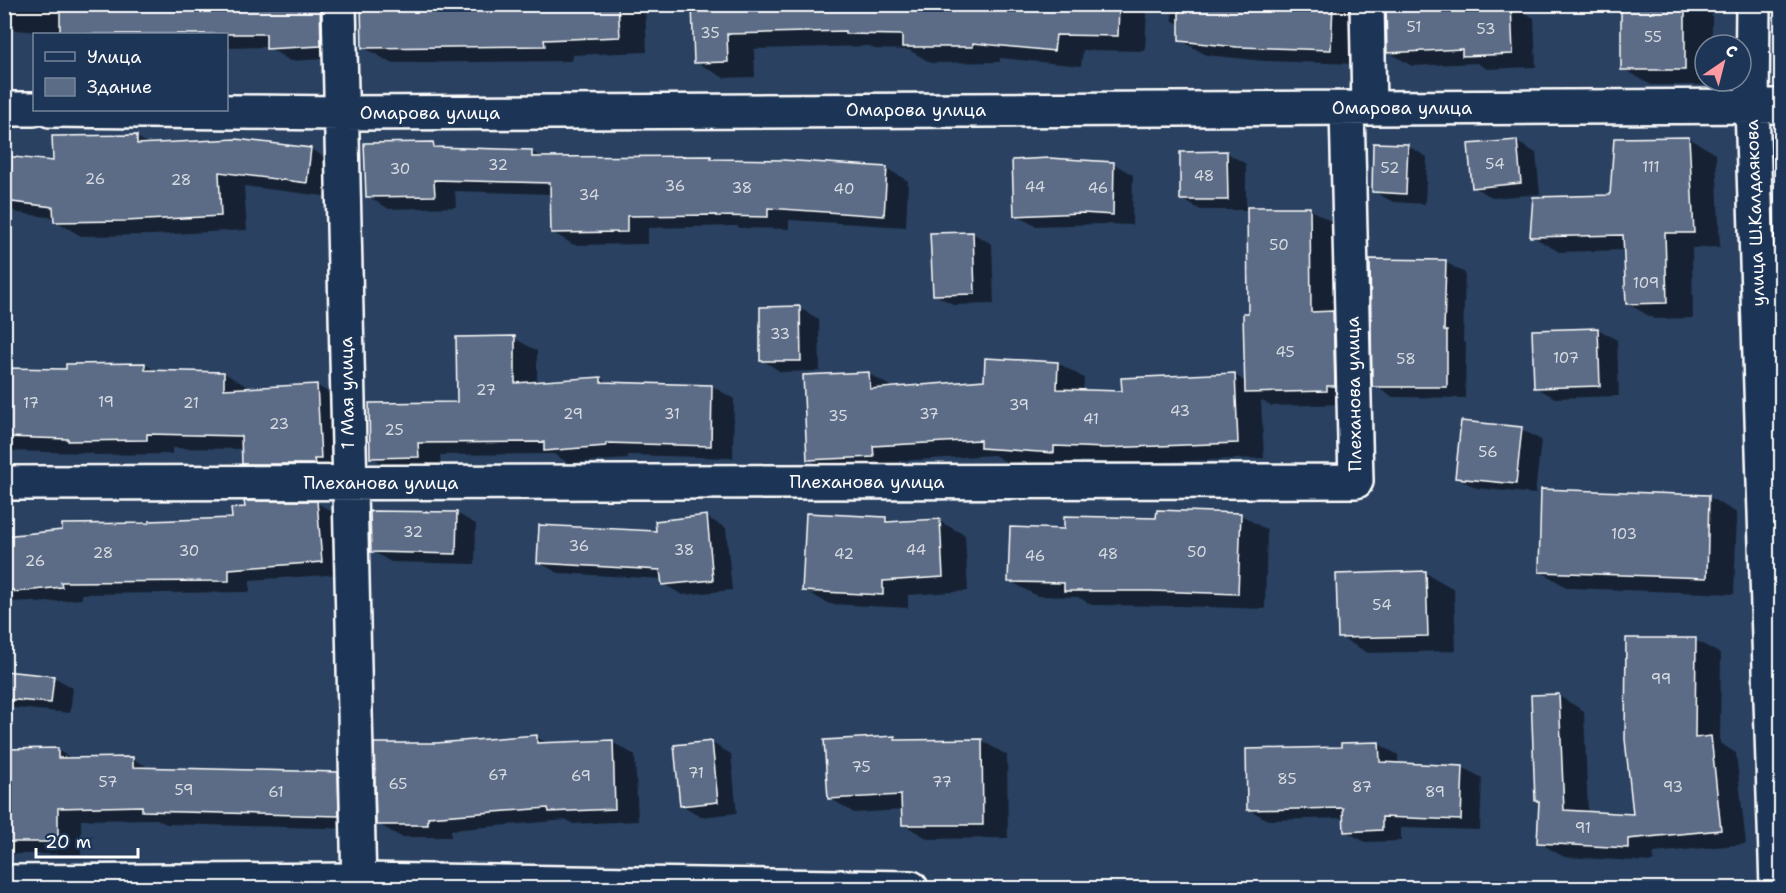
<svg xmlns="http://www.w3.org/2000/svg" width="1786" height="893" font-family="'Shantell Sans',sans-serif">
<rect width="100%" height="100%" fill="#2a4161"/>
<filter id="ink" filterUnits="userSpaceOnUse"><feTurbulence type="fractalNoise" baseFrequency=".0167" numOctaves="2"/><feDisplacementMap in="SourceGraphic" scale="12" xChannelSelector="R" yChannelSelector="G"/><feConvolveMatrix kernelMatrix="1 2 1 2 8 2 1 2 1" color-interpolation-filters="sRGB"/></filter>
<g filter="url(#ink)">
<path fill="#0007" d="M4,4H347L342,58L290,61L268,47L226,48V34H61L4,29Z
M362,4H645L647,52L572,55V61L391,63L363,47Z
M693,4H1142L1147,7L1145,51L1083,50L1081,66L1000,58V62L931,63L909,50L874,49L870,46L754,49L755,77L724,78L696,62Z
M1173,4H1359L1357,64L1264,61L1206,55L1180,40V25L1172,20Z
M1511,4L1534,18L1536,67L1487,69L1477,63L1412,66L1388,52Z
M1622,4H1712V45H1705V81H1712V85H1651L1623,69Z
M137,137L150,145L311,149L336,164L332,197L244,186L247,230L153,235L81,236L55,221V218L18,213L4,206V158L54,163Z
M1689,138L1716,154L1720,247L1692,248L1693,318L1654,319L1627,303L1625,250L1559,252L1532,236L1611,197Z
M1517,142L1536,153L1540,194L1493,198L1474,187Z
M433,144L442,149L531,151L544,159L710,158L715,161L886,168L908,181L906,227L789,220V229L740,228L737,226L648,228V244L574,245L552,232V194L455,191L456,207L389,209L367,196Z
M1408,146L1427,157L1425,204L1393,202L1373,191Z
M1227,153L1246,164V209H1309L1334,223L1335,314L1357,327L1351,404L1271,406L1261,400L1264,458L1133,463L1080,461V467L1008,463L994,455L899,461L900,471L835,474L809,459L869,374L894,388L985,382L1058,363L1084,378L1083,391L1123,392L1235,375L1246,382L1250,315L1249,210H1201L1181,199Z
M1114,164L1133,175L1132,225L1103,224L1035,226L1016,215Z
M972,233L992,244L994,304L954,305L934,294Z
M1445,262L1465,273L1463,342L1466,343L1465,398L1393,397L1374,386Z
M799,308L819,319L820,371L781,372L762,360Z
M1598,329L1617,340L1619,396L1555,398L1535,387Z
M514,338L537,351V383L601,378L609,384L712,386L734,399L733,458L628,455V459L568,463L554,454L440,455L441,470H394L371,457L458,404Z
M144,364L158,372L224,373L250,388L316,385L342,400L346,473L270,478L244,463L243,449L172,448V454L95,455L91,453L4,451V369L67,371Z
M1521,429L1541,440L1535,494L1476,488L1456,477Z
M1709,497L1737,513L1734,594L1568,588L1540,571Z
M317,503L338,515L343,574L250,580V592L82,594V599L37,603L34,601L4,602V531L14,536L233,520Z
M456,513L476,524L475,564L391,562L372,551Z
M1241,515L1267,530L1265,609L1179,606L1092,605L1078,597L1037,596L1010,581L1158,519Z
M706,517L726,528L732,590L683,595L663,584V579L558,573L538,562L658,533Z
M885,518L895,523L939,521L965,535L968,591L908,595V608L829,604L804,590Z
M1426,573L1454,589L1456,651L1368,653L1340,637Z
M1695,640L1721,654L1720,743L1736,753L1746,844L1654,853L1653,862L1564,857L1538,842L1540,802L1537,800L1559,696L1584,711L1588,813L1634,815Z
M4,672L54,677L73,688L70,713L4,707Z
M536,737L549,744L612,742L635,755L638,821L573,824L567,820L451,830V837H401L378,824L436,744Z
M895,737L901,741H982L1007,755L1008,838L928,839L903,824V810L854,813L830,798Z
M712,743L731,754L737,813L701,817L682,805Z
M1379,744L1398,755V764L1462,767L1482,778L1480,830L1401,828V841L1365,842L1345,831V818L1268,820L1248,809L1343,749Z
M4,750H57L73,759H132L150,768L337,773L360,786L361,829L166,824L157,819L81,820V854H4Z"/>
<path fill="#5b6c86" stroke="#fff" stroke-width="1.5" d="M60,4H320L321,46L266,49V34H60Z
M361,4H618L620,37L544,40L545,46L362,48Z
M692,4H1119L1118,36L1056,35L1054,51L973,43V47H902V35L845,34V31L727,34L728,62L694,63Z
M1179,4H1333L1331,50L1237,47L1179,41Z
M1386,4H1511L1513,54L1462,56V49L1387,53Z
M1621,4H1685V70H1621Z
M137,135V144L236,139L311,148L307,183L219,172L221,216L126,221L54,222L53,207L4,201V156L53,161L52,136Z
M1689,137L1694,233H1665L1667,303L1626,304L1623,235L1530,237L1533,197L1610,195L1614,138Z
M1517,140L1521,183L1472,188L1468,144Z
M433,142L434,147L532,150V157L711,156V159L783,160L887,167L884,216L768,208V217L716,216V215L627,216V232L551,233L550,183L434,180L435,196L366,197L364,143Z
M1373,143L1408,144L1406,194L1372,192Z
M1227,151L1228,200H1180V152Z
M1049,158L1114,162L1113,215L1082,213L1014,216L1012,160Z
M1247,207H1310L1311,312L1333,311L1335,386H1327V391L1245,393L1243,313H1248Z
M973,232L975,294L933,295L930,233Z
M1370,259L1446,260L1444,331H1447V387H1372Z
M800,306L801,361H760V307Z
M1598,328L1600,386L1534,388L1532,330Z
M515,336V383L601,377V382L712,385L711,446L606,443V446L544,451V442L418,443L419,457L370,458L369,403L457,402L456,337Z
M985,358L1058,362L1057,389L1122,391L1121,378L1235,373L1238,443L1106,448L1054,446V453L980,448V440L873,446L874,457L807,460L803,375L869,372L870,389L984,380Z
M145,363V370L224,372V389L317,384L321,459H314L315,464H242L241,436L147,434V440L68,441V439L4,437V368L66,369V364Z
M1461,421L1522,427L1516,484L1455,478Z
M1541,489L1709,495L1707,578L1539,572Z
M244,501H317L322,562L229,569V581L61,582L62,587L15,592L14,590H4V536L62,530V524L149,523V521L232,518L231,508L245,507Z
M1157,510L1241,513L1238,594L1151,591H1064V583L1008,582L1010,527L1064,529V516L1156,518Z
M370,511L457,512L456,554L371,552Z
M806,513L886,517V522L940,519L943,577L883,581V595L802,591Z
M707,515L713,580L662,585L660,570L537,563L539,525L656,531L655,521Z
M1426,571L1428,636L1338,638L1336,574Z
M1626,638H1696L1695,738L1711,736L1721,830L1628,839V848L1537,843L1539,801H1535L1531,695L1559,694L1564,810L1633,814L1625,739Z
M4,671L54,676L51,703L4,699Z
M537,735V743L613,740L615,809L549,812L548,808L428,817V825H376L374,743H436Z
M895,736V740L982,739L983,825H902L901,795L828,799L824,740Z
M712,741L718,802L680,806L674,745Z
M1379,742L1380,762L1463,766L1461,820L1382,817V830L1344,832L1343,808L1247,810L1246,749L1341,747V743Z
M58,748V758L133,757V767L338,772L339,816L142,811V806L58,808V842H4V749Z"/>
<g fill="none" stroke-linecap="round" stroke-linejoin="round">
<g stroke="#fff" stroke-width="38">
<path id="street" d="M339,4L359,888
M1367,4L1369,108
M1753,4L1752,106L1777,888
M4,109H34
M50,110L341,113L1782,106
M4,483L1356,481L1347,108"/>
</g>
<g stroke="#fff" stroke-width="38">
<path id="secondary" d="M4,882L359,880L911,888"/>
</g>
<use href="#street" stroke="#1d3557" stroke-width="33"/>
<use href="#secondary" stroke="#1d3557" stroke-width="33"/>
</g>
</g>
<g text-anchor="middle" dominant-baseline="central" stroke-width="6" stroke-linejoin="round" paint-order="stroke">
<g font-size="15" fill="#d6dae1">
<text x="1414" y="27">51</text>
<text x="1486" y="29">53</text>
<text x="710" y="33">35</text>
<text x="1653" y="37">55</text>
<text x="1495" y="164">54</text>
<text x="498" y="165">32</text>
<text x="1651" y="167">111</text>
<text x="1390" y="168">52</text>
<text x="400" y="169">30</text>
<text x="1204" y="176">48</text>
<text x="95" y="179">26</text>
<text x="181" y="180">28</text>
<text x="675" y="186">36</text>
<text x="1035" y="187">44</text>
<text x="742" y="188">38</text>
<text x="1098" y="188">46</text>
<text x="844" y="189">40</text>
<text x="589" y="195">34</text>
<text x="1279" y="245">50</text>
<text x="1646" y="283">109</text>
<text x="780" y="334">33</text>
<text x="1285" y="352">45</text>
<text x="1566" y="358">107</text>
<text x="1406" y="359">58</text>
<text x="486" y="390">27</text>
<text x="106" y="402">19</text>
<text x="31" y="403">17</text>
<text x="191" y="403">21</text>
<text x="1019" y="405">39</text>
<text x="1180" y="411">43</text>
<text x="573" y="414">29</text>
<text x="672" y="414">31</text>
<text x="929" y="414">37</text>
<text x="838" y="416">35</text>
<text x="1091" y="419">41</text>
<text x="279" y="424">23</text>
<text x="394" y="430">25</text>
<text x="1488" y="452">56</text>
<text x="413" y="532">32</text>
<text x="1624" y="534">103</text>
<text x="579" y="546">36</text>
<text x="684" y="550">38</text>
<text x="916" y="550">44</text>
<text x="189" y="551">30</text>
<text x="1197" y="552">50</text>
<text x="103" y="553">28</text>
<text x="844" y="554">42</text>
<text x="1108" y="554">48</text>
<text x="1035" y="556">46</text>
<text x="35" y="561">26</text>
<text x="1382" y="605">54</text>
<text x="1661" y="679">99</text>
<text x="861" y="767">75</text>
<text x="696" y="773">71</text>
<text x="498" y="775">67</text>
<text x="581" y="776">69</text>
<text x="1287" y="779">85</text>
<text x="108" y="782">57</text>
<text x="942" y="782">77</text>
<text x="398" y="784">65</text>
<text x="1362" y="787">87</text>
<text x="1673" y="787">93</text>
<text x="184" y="790">59</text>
<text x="276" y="792">61</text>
<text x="1435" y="792">89</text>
<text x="1583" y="828">91</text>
</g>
<g font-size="18" fill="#fff" stroke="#1d3557">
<text x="1402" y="108">Омарова улица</text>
<text x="916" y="110">Омарова улица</text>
<text x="430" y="113">Омарова улица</text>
<text transform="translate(1755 213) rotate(-92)">улица Ш.Калдаякова</text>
<text transform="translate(347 393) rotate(-91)">1 Мая улица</text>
<text transform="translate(1354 394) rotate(-91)">Плеханова улица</text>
<text x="867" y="482">Плеханова улица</text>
<text x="381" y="483">Плеханова улица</text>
</g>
</g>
<rect width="1786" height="893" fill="none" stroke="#1d3557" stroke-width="24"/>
<rect x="12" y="12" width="1762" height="869" fill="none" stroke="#fff" stroke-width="2" filter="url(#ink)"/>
<rect x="33" y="33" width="195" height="78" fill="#1d3557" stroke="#77869a" stroke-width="1.5"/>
<rect x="45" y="52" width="30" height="9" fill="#1d3557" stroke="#77869a" stroke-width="1.5"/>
<text x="87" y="63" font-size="18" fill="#ffffff">Улица</text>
<rect x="45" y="78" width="30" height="18" fill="#5b6c86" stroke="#77869a" stroke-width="1.5"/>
<text x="87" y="93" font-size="18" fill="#ffffff">Здание</text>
<g transform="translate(1723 63) rotate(35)"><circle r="28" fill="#1d3557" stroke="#77869a" stroke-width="1.5"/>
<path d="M0-4.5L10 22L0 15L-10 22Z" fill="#ff9aa2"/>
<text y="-9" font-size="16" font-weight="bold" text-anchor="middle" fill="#ffffff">С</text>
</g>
<path d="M36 848v9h102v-9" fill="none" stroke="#ffffff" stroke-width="3"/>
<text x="45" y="848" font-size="18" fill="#ffffff" stroke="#1d3557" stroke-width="4.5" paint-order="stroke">20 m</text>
</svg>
